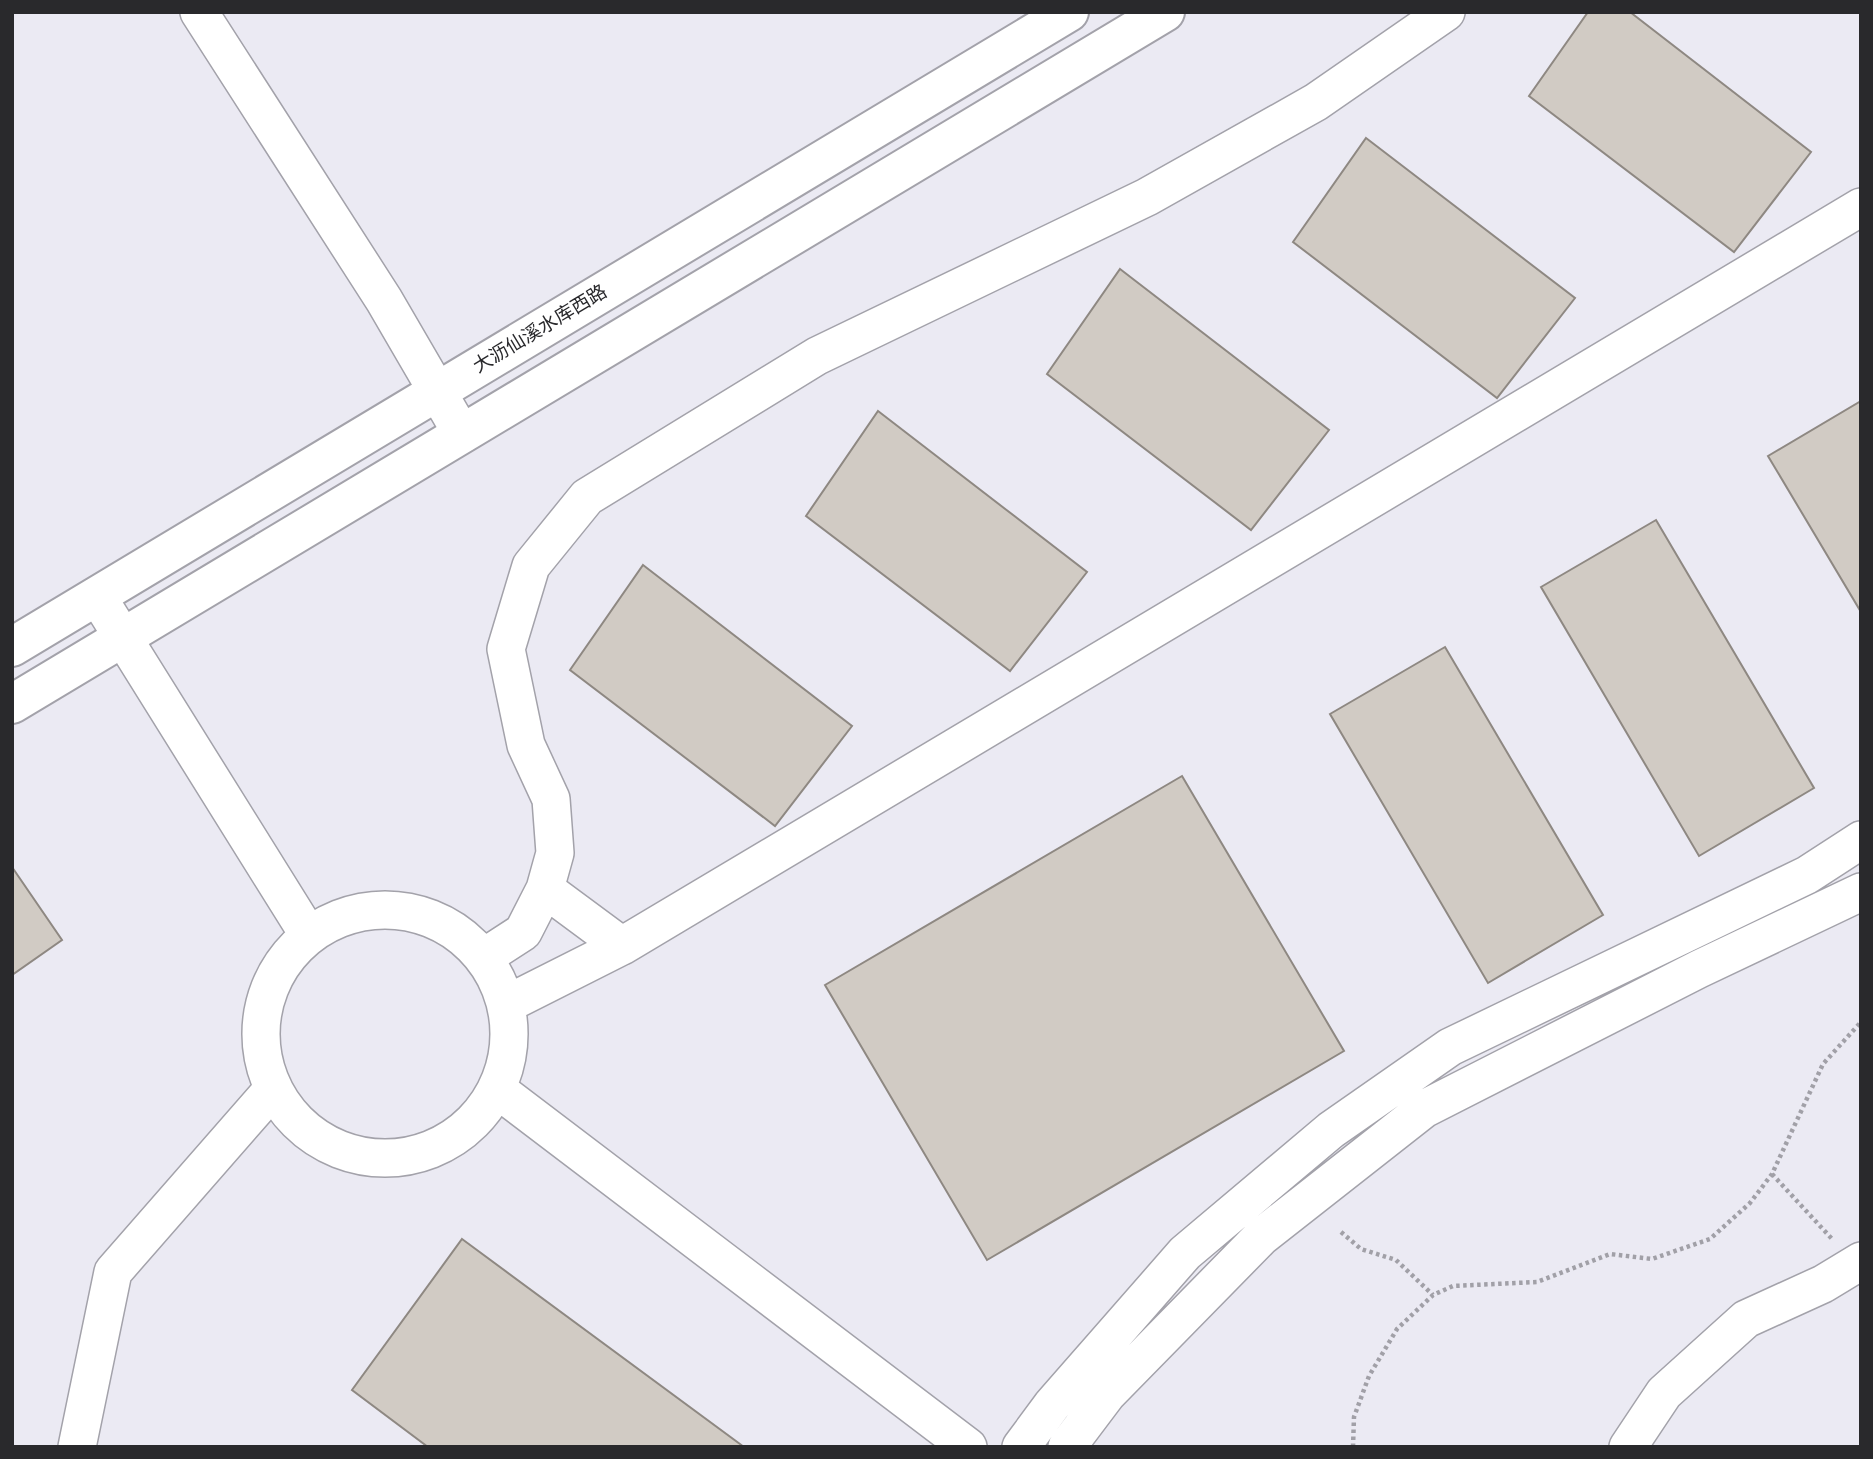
<svg xmlns="http://www.w3.org/2000/svg" width="1873" height="1459" font-family="'Varela Round','Noto Sans SC',sans-serif">
<rect width="100%" height="100%" fill="#ebeaf3"/>
<path fill="#d1cbc4" stroke="#8e8882" stroke-width="2" d="M1588,12H1630L1811,152L1734,252L1529,96Z
M1366,138L1575,298L1497,398L1293,242Z
M1120,269L1329,430L1251,530L1047,374Z
M1861,401V612L1768,456Z
M878,411L1087,572L1010,671L806,516Z
M1656,520L1814,788L1699,856L1541,587Z
M643,565L852,726L775,826L570,670Z
M1445,647L1603,915L1488,983L1330,714Z
M1182,776L1344,1051L987,1260L825,985Z
M12,867L62,940L12,975Z
M462,1239L744,1447H428L352,1390Z"/>
<g fill="none" stroke-linecap="round" stroke-linejoin="round">
<g stroke="#a3a2aa" stroke-width="40">
<path id="street" d="M199,12L384,300L462,434
M97,596L308,934
M545,889L622,946
M261 1034a124 124 0 1 1 248 0a124 124 0 1 1-248 0Z
M483,958L523,932L545,889L555,853L551,799L526,745L506,649L531,566L587,497L817,356L1147,197L1316,102L1446,12
M507,1004L622,946L1861,207
M498,1090L968,1447
M77,1447L113,1272L273,1089
M1021,1447L1052,1405L1185,1253L1331,1130L1450,1047L1807,875L1861,840
M1067,1447L1107,1394L1261,1237L1424,1109L1699,969L1861,892
M1628,1447L1664,1393L1746,1319L1823,1284L1861,1261"/>
</g>
<g stroke="#a3a2aa" stroke-width="42">
<path id="secondary" d="M12,647L1069,12
M12,704L1165,12"/>
</g>
<path stroke="#a1a0a7" stroke-width="4.5" stroke-dasharray="3.5 3.5" stroke-linecap="butt" d="M1772,1174L1833,1240
M1341,1232L1361,1249L1396,1260L1433,1295
M1353,1447L1354,1417L1369,1376L1397,1329L1433,1295L1453,1286L1537,1282L1610,1254L1652,1259L1710,1239L1750,1203L1772,1174L1823,1064L1861,1022"/>
<use href="#street" stroke="#fff" stroke-width="37"/>
<use href="#secondary" stroke="#fff" stroke-width="38"/>
</g>
<g text-anchor="middle" dominant-baseline="central" stroke-width="7" stroke-linejoin="round" paint-order="stroke">
<g font-size="19" fill="#29292c" stroke="#fff">
<text transform="translate(540 329) rotate(-31)">大沥仙溪水库西路</text>
</g>
</g>
<rect width="1873" height="1459" fill="none" stroke="#29292c" stroke-width="28"/>
</svg>
